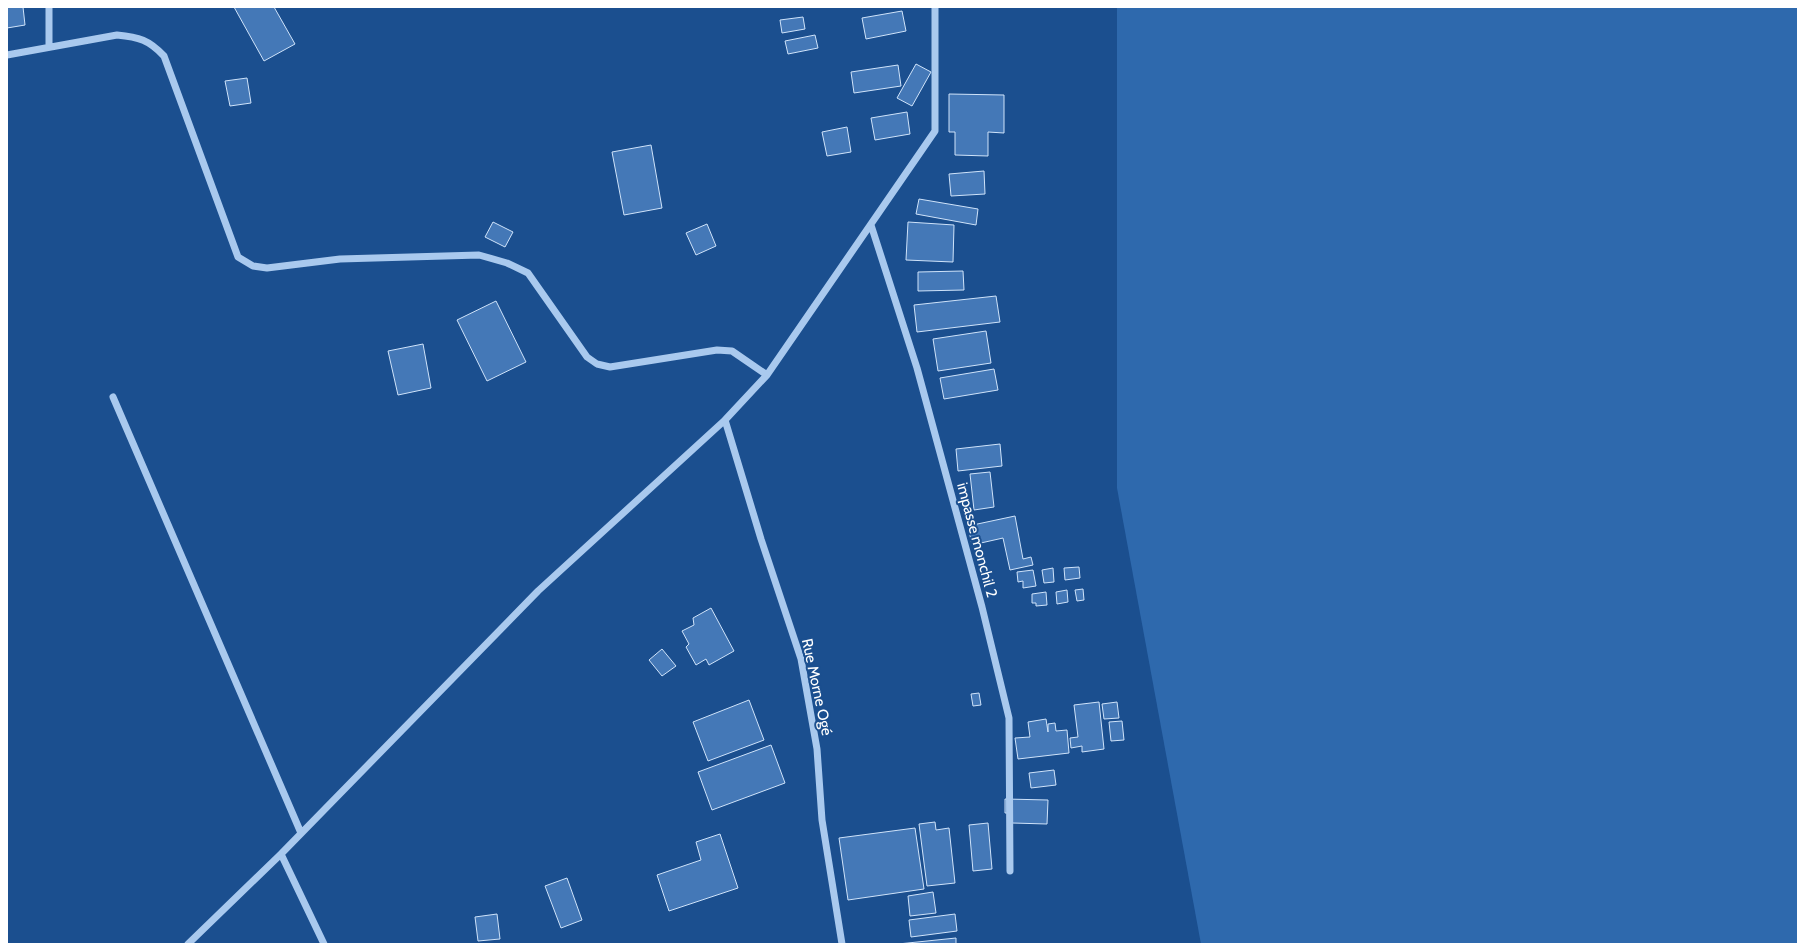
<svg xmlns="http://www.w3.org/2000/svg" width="1805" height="951" font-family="Cabin,sans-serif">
<rect width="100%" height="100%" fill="#1b4f8f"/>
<path fill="#2e69ad" d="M1117,7H1798V944H1201L1117,488Z"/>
<path fill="#4478b7" stroke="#cfe3fa" d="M7,7H23L25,25L7,28Z
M234,7H274L295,44L264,61Z
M902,11L906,31L866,39L862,18Z
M803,17L805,29L782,33L780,20Z
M815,35L818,48L788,54L785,41Z
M916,64L931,72L912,106L897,98Z
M898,65L901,86L854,93L851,72Z
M247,78L251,103L230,106L225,81Z
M949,94L1004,95V133L988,132V156L955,155V132H949Z
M907,112L910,134L875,140L871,118Z
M847,127L851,152L827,156L822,132Z
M651,145L662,208L624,215L612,152Z
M984,171L985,194L951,196L949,174Z
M919,199L978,209L976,225L916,214Z
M493,222L513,232L505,247L485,237Z
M908,222L954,225L953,262L906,260Z
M707,224L716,246L696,255L686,233Z
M963,271L964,290L918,291V272Z
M996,296L1000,322L917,332L914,305Z
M496,301L526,362L487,381L457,320Z
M986,331L991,363L938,371L933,339Z
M423,344L431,388L398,395L388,351Z
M994,369L998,390L944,399L940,378Z
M1000,444L1002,466L958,471L956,449Z
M990,472L994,507L974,510L970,474Z
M1015,516L1023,559L1031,557L1033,565L1010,570L1003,538L972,545L968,526Z
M1079,567L1080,578L1065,580L1064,568Z
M1053,568L1054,582L1044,583L1042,570Z
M1033,570L1036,586L1023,588V581L1018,582L1017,572Z
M1083,589L1084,600L1077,601L1075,590Z
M1067,590L1068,602L1057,604L1056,592Z
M1046,592L1047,605L1036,606V603H1032V594Z
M711,608L734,651L709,665L706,659L696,665L686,647L689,644L682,631L694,625L693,618Z
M662,649L676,666L662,676L649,660Z
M979,693L981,705L973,706L971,694Z
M749,700L764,740L708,761L693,722Z
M1099,702L1104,749L1082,752V746L1071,748L1070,738L1078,737L1074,705Z
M1117,702L1119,718L1104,719L1102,704Z
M1046,719L1048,732V724L1055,723L1056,731L1067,730L1069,753L1018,759L1015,738L1030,737L1028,722Z
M1122,721L1124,740L1111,741L1109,722Z
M771,745L785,783L712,810L698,772Z
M1054,770L1056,785L1031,788L1029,773Z
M1005,799L1048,800L1047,824L1012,823V813H1005Z
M935,822L936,830L949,828L955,883L927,886L919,824Z
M988,823L992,869L973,871L969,825Z
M915,828L924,889L848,900L839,838Z
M720,834L738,888L669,911L657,875L701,860L696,842Z
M567,878L582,920L561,928L545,886Z
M933,892L936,913L910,916L908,896Z
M497,914L500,939L478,941L475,917Z
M955,914L957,931L911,937L909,920Z
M956,938V944H898Z"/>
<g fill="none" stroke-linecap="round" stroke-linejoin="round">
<path stroke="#a9c9ee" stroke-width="7" d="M49,47V7
M7,55L117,35C139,37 149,40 164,56L238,257L253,266L267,268L340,259L479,255L507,263L528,273L587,357L597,364L610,367L717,350L732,351L767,375
M871,225L917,368L982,607L1009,718L1010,871
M113,397L301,833
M725,420L761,539L801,659L817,749L822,820L842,944
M281,854L324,944
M188,944L281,854L538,591L725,420L767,375L935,131V7"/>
</g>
<g text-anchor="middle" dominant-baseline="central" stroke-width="4" stroke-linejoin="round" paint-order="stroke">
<g font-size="15" fill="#fff" stroke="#1b4f8f">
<text transform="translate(977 540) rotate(75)">impasse monchil 2</text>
<text transform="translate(817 687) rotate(78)">Rue Morne Ogé</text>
</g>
</g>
<rect width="1805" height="951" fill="none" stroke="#ffffff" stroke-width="16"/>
</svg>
